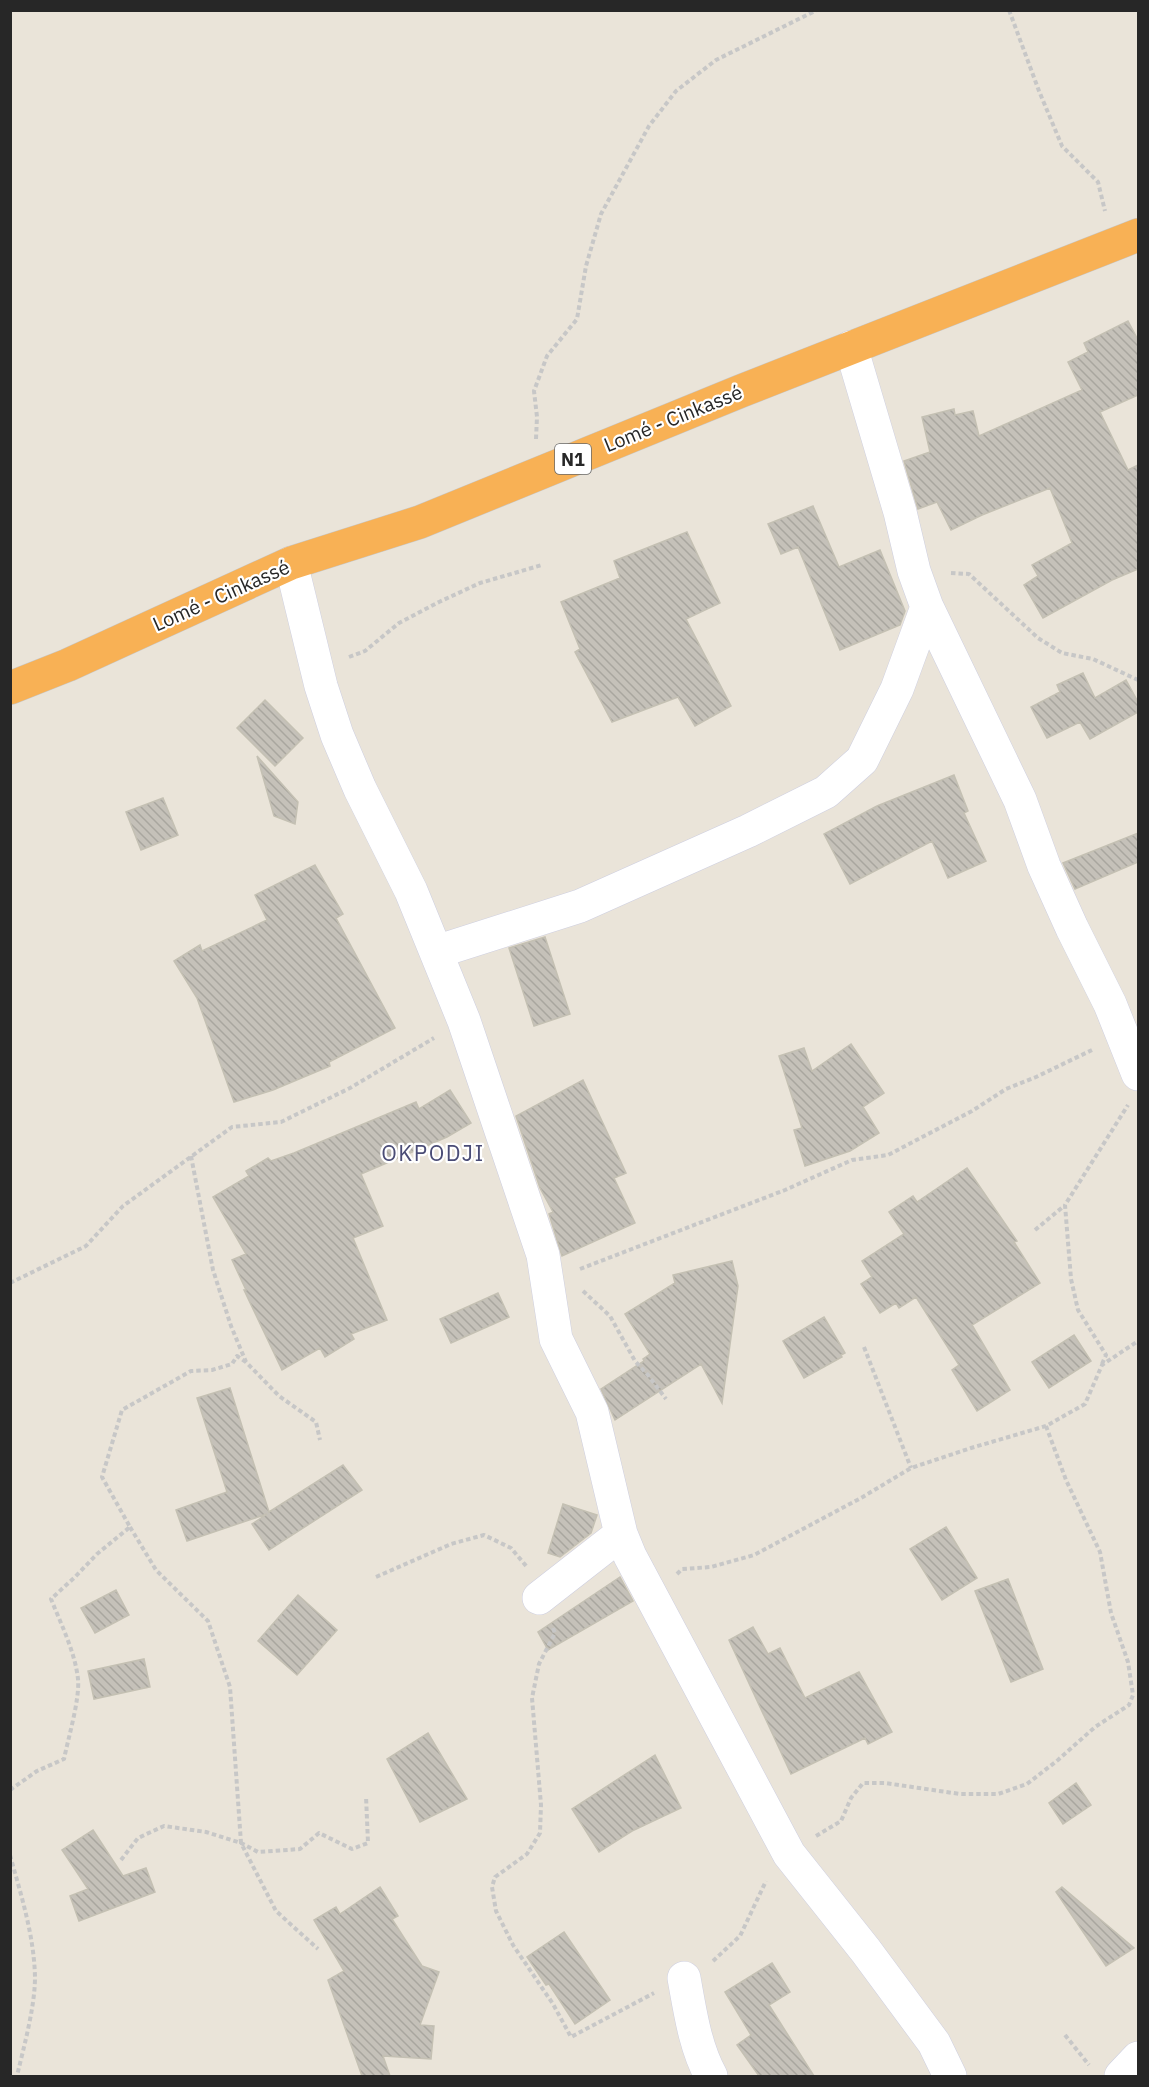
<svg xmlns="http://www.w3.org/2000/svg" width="1149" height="2087" font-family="'IBM Plex Sans',sans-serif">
<defs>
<pattern id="building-back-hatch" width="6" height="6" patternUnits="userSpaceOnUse" patternTransform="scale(1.5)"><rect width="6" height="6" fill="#c5c1b9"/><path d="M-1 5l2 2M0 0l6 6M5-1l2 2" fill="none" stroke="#a9a69f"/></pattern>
</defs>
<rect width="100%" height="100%" fill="#eae4d9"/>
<path fill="url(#building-back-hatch)" stroke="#c4c0b3" stroke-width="1.5" d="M1128,321L1138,340V395L1100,412L1128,470L1138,465V569L1112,580L1043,618L1024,585L1038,576L1032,565L1072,543L1050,488L982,515L951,530L937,502L918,509L904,461L930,452L922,417L954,409L955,415L973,411L979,436L1082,390L1068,362L1088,352L1084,343Z
M813,506L839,567L880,550L905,611L900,625L840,650L798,547L781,554L768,524Z
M687,532L720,603L686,619L731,706L695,726L678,697L612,722L575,652L580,649L561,602L620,578L614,561Z
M1083,673L1095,698L1126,680L1138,702V712L1090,739L1080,722L1047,738L1031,707L1060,692L1057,685Z
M265,700L303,738L275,766L237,728Z
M257,756L298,802L295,824L274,816Z
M954,775L968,811L964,813L986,861L948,878L932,841L850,884L824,834L877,806Z
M163,798L178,835L141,850L126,812Z
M1138,833V862L1075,889L1063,863Z
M315,865L343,914L336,918L395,1028L329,1062L330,1066L273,1090L234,1102L197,998L174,961L200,945L202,951L267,920L255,895Z
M545,937L570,1014L534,1026L509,948Z
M851,1044L884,1093L863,1107L879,1133L850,1151L805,1166L794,1130L802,1128L779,1056L804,1048L812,1071Z
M583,1080L626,1173L614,1178L635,1223L562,1256L549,1214L553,1212L540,1188L516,1116Z
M450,1090L471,1123L447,1137L361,1174L383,1226L353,1238L387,1320L351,1334L354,1339L325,1357L320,1348L282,1370L244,1290H246L232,1260L246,1254L213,1197L249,1176L246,1171L268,1158L271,1161L294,1153L416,1102L419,1109Z
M967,1168L1017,1241L1014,1242L1040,1283L972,1325L1010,1390L977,1411L952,1370L959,1365L916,1297L899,1308L896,1303L880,1313L861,1284L872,1277L862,1261L904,1234L889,1212L913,1196L917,1202Z
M732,1261L738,1286L722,1403L701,1364L615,1420L601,1389L644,1361L643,1359L650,1354L625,1314L675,1283L673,1275Z
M498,1293L509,1317L451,1343L440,1319Z
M824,1317L845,1353L841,1355L842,1357L804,1378L783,1341Z
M1074,1335L1091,1361L1049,1388L1032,1362Z
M230,1388L269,1512L343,1465L362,1490L269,1550L252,1524L267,1514L187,1541L176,1510L227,1492L197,1398Z
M563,1504L597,1515L591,1533L560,1557L548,1553Z
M946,1527L977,1578L942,1600L910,1549Z
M620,1577L633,1601L548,1650L538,1632Z
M1008,1579L1043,1669L1011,1682L975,1591Z
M116,1590L129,1615L95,1633L81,1608Z
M298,1595L337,1630L297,1675L258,1641Z
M753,1627L768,1654L780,1648L805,1698L859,1672L892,1732L868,1744L865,1738L791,1774L729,1640Z
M144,1659L150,1687L94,1699L88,1671Z
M428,1733L467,1799L420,1822L387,1759Z
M655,1755L681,1808L632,1831L599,1852L572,1809Z
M1076,1783L1091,1805L1063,1824L1049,1803Z
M93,1830L123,1876L146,1868L155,1892L79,1921L70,1896L88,1889L62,1850Z
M380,1887L398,1916L392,1919L422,1966L439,1972L420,2025L434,2026L431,2059L383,2056L390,2076H362L328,1980L344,1971L314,1920L336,1907L340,1914Z
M1062,1887L1134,1948L1106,1966L1056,1892Z
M564,1932L610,2000L575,2024L549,1984L546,1985L527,1957Z
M772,1963L790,1992L769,2005L814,2076H759L737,2045L751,2035L725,1992Z"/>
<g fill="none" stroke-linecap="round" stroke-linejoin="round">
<g stroke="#cecfe0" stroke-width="34">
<path id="minor" d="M851,347L900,512L914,571L927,607L1020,800L1044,866L1072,928L1110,1004L1138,1074
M291,563L321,686L337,735L360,789L411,891L464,1021L543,1255L556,1339L592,1412L621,1534L630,1556L789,1854L866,1951L934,2043L950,2076
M436,952L580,906L748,831L826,792L862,760L897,689L927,607
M539,1598L621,1534
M684,1978C690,2011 695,2047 711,2076
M1121,2076L1138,2058"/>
</g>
<g stroke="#c7c7c7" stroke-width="34">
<path id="highway" d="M10,688L68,665L291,563L420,522L741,391L1138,235"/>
</g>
<path stroke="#c7c7c7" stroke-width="4" stroke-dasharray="4.5 3" stroke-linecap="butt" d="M1009,10L1039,91L1062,146L1098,182L1105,211
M536,439L537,417L534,391L547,356L577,319L586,266L601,214L649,126L676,91L716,60L817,10
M951,573L969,574L1038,638L1062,653L1093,659L1138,680
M349,657L365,651L399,623L439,602L480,583L542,565
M191,1156L213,1270L231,1326L246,1362L279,1396L316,1422L320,1440
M1035,1230L1064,1206
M580,1269L785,1190L852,1160L888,1155L972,1111L1006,1089L1036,1077L1092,1050
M10,1283L86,1246L123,1206L232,1127L281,1122L350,1088L434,1038
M583,1291L610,1316L635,1361L648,1375L666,1399
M864,1347L911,1468
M1102,1364L1106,1355L1078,1310L1071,1279L1065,1205L1128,1105
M130,1527L156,1570L208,1621L230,1687L241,1843L276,1911L318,1949
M677,1574L682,1569L711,1567L754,1555L861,1498L911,1468L971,1448L1046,1426L1085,1404L1102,1365L1138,1341
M376,1577L451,1544L484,1535L511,1548L527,1567
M553,1628L555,1633L539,1664L532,1698L541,1805L540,1833L527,1854L495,1877L492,1887L496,1911L513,1945L553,2004L571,2037L654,1993
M10,1790L37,1771L64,1759C68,1739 80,1699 78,1679C75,1652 61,1624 51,1599L75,1577L97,1554L130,1527L102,1477L122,1410L191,1371L212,1370L232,1364L237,1356L246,1362
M816,1836L841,1821L851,1798L863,1783H885L960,1794H998L1027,1784L1058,1760L1095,1727L1129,1705L1133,1695L1128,1662L1111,1613L1100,1552L1066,1480L1046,1426
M10,1855C21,1895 34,1935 35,1977C35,2007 24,2046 17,2076
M121,1860L138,1838L164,1826L206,1832L241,1843L258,1852L300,1849L319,1833L352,1849L368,1843L366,1796
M713,1961L740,1936L766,1881
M1065,2035L1089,2065"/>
<use href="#minor" stroke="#fff" stroke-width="33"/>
<use href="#highway" stroke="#f8b155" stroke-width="33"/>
</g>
<g text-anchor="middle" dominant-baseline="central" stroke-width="4.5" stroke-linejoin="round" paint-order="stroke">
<rect fill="#fff" stroke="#686868" stroke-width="1.5" x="555" y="444" width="36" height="30" rx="4.5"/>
<g font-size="18" font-weight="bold" fill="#272727">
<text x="573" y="459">N1</text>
</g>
<g font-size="20" fill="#272727" stroke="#fff">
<text transform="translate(673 418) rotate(-22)">Lomé - Cinkassé</text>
<text transform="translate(221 595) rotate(-24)">Lomé - Cinkassé</text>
</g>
<g font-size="22" letter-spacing="1.5" fill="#4a4c76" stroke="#fff">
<text x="433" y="1152">OKPODJI</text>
</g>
</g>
<rect width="1149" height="2087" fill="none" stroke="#272727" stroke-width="24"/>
</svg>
